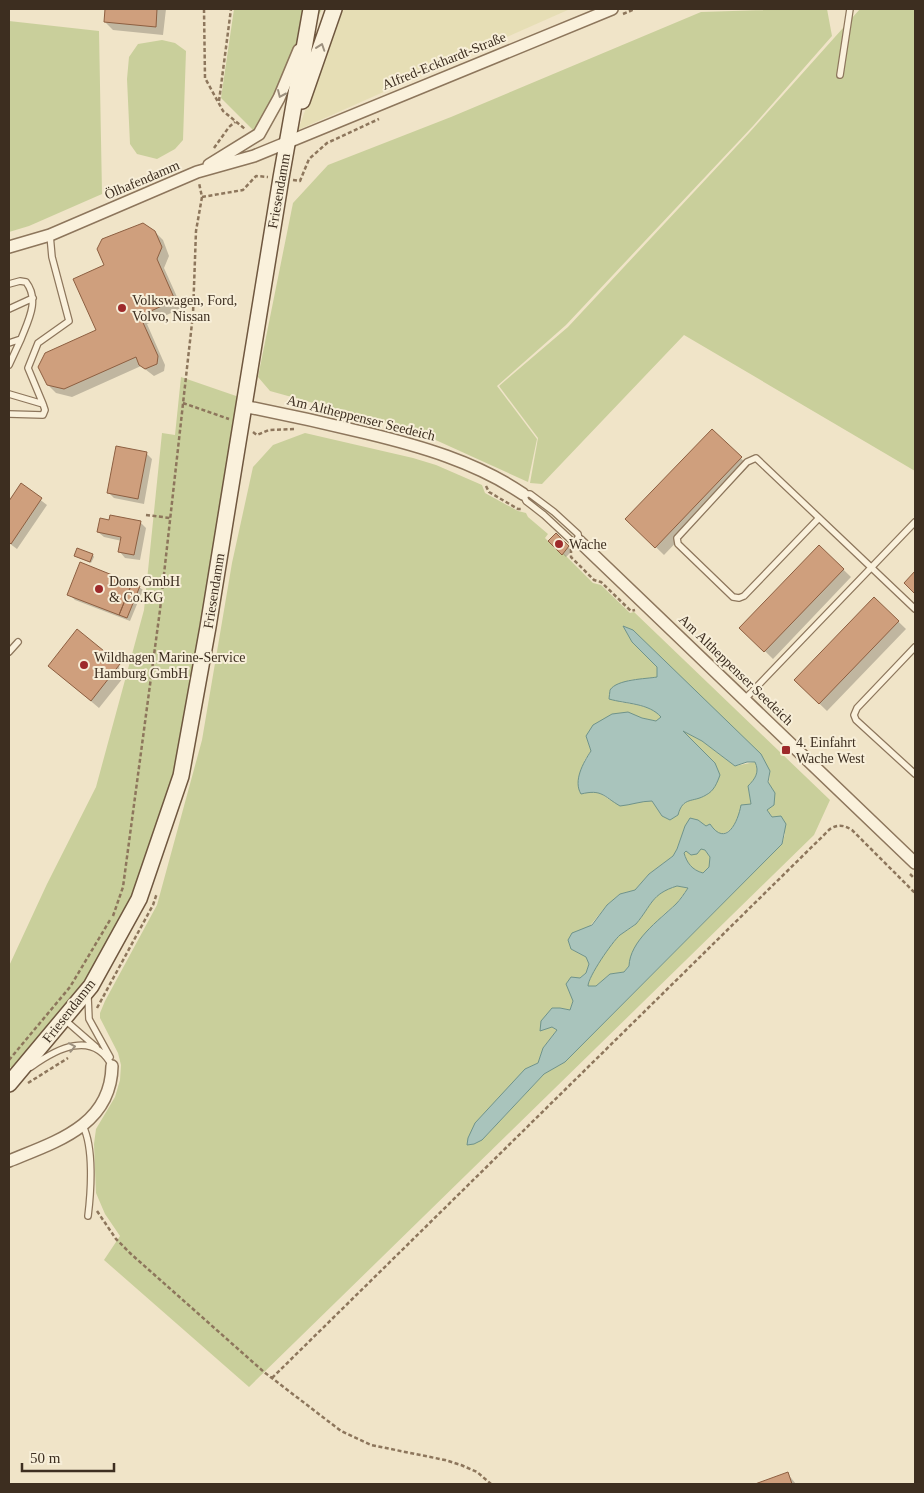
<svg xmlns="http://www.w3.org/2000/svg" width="924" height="1493" font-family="'Times New Roman',serif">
<rect width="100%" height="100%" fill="#f0e4c8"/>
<path fill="#e6deb5" d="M342,9H570L298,130Z"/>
<path fill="#c9cf9b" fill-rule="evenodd" d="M234,9H322L255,132L221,98Z
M793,9H827L832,36L753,126L566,325L497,386L537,439L528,482L418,432L270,391L258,377L293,203L328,165L451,117L701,12Z
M860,9H915V471L684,335L542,484L530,483L538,438L499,386L568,327L749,133Z
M9,21L99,31L102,194L29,226L9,232Z
M162,40L175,43L186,51L183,140L175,149L157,159L137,154L130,144L127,79L129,57L138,44Z
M181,377L239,397L176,774L135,896L87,983L15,1071L9,1066V966L47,884L96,787L144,610L162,433L175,435Z
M305,433L413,458L436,465L482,485L485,493L518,511L526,513L528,517L548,534L545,538L561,554L563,553L593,583L601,585L630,613L634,612L830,800L814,835L249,1387L104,1260L120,1236L105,1214L96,1193L94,1144L96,1129L115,1097L120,1080L121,1065L118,1053L100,1018V1013L105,1001L157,905L202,740L232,563L253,467L273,445ZM624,626L770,771L767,810L785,834L782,844L565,1062L544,1074L482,1140L525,1069L538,1063L543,1048L557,1030L552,1027L560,1008L570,1010L580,978L586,973L589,964L586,957L571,949L607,905L620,894L635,890L649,874L673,856L677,849L685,826L698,820C710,830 722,842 734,825C736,822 737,818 739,815C742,811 747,807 751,804L748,787C755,778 760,772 755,762L735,766L702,741L681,730L715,763L707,795C692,800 682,799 678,815L670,820L662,816L652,801C636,801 631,807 613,801C604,798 604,793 592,791L584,761L591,751L586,736L628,713L642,718L656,721L662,717C651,706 634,704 619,702L629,680L657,678V667L632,642Z
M701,849L705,850L710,857V867L703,873C692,870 687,863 684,853L686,851Z
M677,886L688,888L677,903L662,916L629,966L624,972L610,974L596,986H588C588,976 612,942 620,935C625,931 631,929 636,924C652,905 650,894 677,886Z"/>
<path fill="#a9c4bc" stroke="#6f938a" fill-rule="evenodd" d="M623,626L633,630L761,754L770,771L768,782L775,793L774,805L767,810L772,817L781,816L786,824L782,844L565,1062L544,1074L482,1140L474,1144L467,1145L468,1138L475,1123L525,1069L538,1063L543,1048L557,1030L552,1027L540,1031L541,1021L552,1008H560L570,1010L573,1001L566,984L571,977L580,978L586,973L589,964L586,957L571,949L568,940L572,933L592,925L607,905L620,894L635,890L649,874L673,856L677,849L685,826L690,818L698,820L706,826L710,824C726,848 738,822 741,805L751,804L748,786C755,779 760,772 755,762H747L735,766L702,741L683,731L715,763L720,775C717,783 714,791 706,795C693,803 683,796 678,815L670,820L662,816L652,801C641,801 631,805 620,806C603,796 602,789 581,794C573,781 583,763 591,751L586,736L593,725L612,714L628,712L642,718L656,721L661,717C649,703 626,704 609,699C609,698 610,691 610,690C617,679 646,679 657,677V667L632,642ZM701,849L705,850L710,857L709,867L703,873C692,870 687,863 684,853L686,851L691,855L697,854ZM677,886L688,888C684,894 680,900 676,904C658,921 630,941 629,966L624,972L610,974L596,986H588C588,977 612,942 620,935C625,931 631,928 636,924C652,905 651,894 677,886Z"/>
<path fill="#0003" d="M106,9H166L163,35L113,30L105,22Z
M155,232L163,240L169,256L164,268L182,308L147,324L165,365L164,371L154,376L141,366L72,397L56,393L48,385L98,331L106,265Z
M712,431L749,466L664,555L627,519Z
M146,453L152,459L144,504L114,498L108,492Z
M21,485L47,505L17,549L9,543V503Z
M140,522L146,528L140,560L125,558L120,552L122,541L104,537L98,532Z
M556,535L572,551L566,557L550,541Z
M819,546L851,577L773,659L741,628Z
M93,555L94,557L91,563L77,557Z
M139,587L143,590L130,621L75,600L69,594Z
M874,598L906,629L827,711L795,680Z
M77,631L127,673L99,708L49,666Z
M787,1473L796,1484H759Z"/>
<path fill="#cf9f7d" stroke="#8d5f41" d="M105,9H157L156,27L104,22Z
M143,223L155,231L162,247L157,259L175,300L140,316L158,356L157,364L145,369L139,365L136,357L64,389L47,385L38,367L45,353L96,330L73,279L104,265L97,249L102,239Z
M712,429L742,457L655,548L625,519Z
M116,446L147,452L138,499L107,493Z
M21,483L42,498L11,544L9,542V501Z
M110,515L141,521L134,555L118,552L121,537L97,532L100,518L109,520Z
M556,533L569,546L562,555L548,541Z
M819,545L844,569L764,652L739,628Z
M77,548L93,554L90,562L74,556Z
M80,562L132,583L119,615L67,595Z
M915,571V594L904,583Z
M132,583L140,586L127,618L119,615Z
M874,597L899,621L819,704L794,680Z
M77,629L120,664L91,701L48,666Z
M788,1472L792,1484H755Z"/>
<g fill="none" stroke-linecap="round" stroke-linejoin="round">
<g stroke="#8d765c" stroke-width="8">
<path id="lane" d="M840,75L850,9
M9,284L20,281L26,282C40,300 28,321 21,339L9,343
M9,309L33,298
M9,365L21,339
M9,394L43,404L45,410L43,415L9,414
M43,404L28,368L38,343L69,321L52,257L50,235
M523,494H530L554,512L578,534L579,541H572L544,515L526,501Z
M819,518L744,596L739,598L733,597L678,544L677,538L747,462L756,458C809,508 862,559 915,609
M915,647L857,708L854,715L856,720L915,774
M9,652L18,642
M745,699L915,522
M88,997L89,1019L110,1057
M65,1020L96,1047
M31,1067C56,1049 93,1029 112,1066
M83,1126C94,1148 91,1192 88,1216"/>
</g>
<g stroke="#8d765c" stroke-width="14">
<path id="street" d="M209,165L259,134L279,98L299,50
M9,247L50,235L197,172L254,156L612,9
M243,406C284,414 325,423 366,433C420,446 476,462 523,494
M579,541L915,863
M9,1161C55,1142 111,1126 112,1066"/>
</g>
<g stroke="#6f573f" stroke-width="18">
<path id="secondary" d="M302,101L334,9
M9,1084L91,986L139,899L181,776L208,627L281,178L311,9"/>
</g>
<path stroke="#8d765c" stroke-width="2.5" stroke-dasharray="4 2.5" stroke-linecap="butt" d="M204,9L205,78L223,111L245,129
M623,14L635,9
M219,101L231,9
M214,148L229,127L235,122
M293,180L300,181L309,159L327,143L379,119
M202,197L243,190L256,176L268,177
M183,403L229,419
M253,432L257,435L269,430L296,429
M486,486L489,492L518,509H522
M146,515L170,518
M571,549V557L594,580L601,582L631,611L635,610
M910,874L915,879
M113,916L123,887L160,610L193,314L196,231L202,197L199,183
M97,1008L153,905L157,893
M9,1060L70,987L110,920
M28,1083L68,1058
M97,1211L116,1239L131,1254L264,1372L341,1431L371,1445L445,1460L461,1465L477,1472L491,1484
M272,1378L830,829C838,824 844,825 852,830L915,893"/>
<use href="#lane" stroke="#faf1dc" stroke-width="5.5"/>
<use href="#street" stroke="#faf1dc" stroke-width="11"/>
<use href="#secondary" stroke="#faf1dc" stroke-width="15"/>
</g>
<defs><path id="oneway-chevron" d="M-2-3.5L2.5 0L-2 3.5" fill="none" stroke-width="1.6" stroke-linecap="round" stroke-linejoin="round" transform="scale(1.25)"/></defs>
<g stroke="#9c907e">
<use href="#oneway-chevron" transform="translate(321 47) rotate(-71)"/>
<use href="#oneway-chevron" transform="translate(281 94) rotate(114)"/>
<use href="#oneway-chevron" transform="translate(72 1047) rotate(-11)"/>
</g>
<g fill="#9e2a2b" stroke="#f7eed8" stroke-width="2">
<circle cx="122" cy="308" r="5"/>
<circle cx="559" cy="544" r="5"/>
<circle cx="99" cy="589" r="5"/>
<circle cx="84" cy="665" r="5"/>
<rect x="781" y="745" width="10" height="10" rx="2.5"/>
</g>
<g text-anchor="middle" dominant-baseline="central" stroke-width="4" stroke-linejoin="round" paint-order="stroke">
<g font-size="14" fill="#3d2e20" stroke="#f7eed8">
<text transform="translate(444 61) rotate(-22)">Alfred-Eckhardt-Straße</text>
<text transform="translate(142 180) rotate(-23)">Ölhafendamm</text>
<text transform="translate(279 191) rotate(-80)">Friesendamm</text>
<text transform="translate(361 418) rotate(14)">Am Altheppenser Seedeich</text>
<text transform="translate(214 591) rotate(-81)">Friesendamm</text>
<text transform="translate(736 670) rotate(44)">Am Altheppenser Seedeich</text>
<text transform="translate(69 1011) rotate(-52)">Friesendamm</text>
</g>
<g font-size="14" fill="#3d2e20" stroke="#f7eed8" text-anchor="start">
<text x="132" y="300">Volkswagen, Ford,<tspan x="132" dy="16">Volvo, Nissan</tspan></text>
<text x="569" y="544">Wache</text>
<text x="109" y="581">Dons GmbH<tspan x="109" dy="16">&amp; Co.KG</tspan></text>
<text x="94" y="657">Wildhagen Marine-Service<tspan x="94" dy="16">Hamburg GmbH</tspan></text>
<text x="796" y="742">4. Einfahrt<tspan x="796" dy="16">Wache West</tspan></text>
</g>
</g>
<rect width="924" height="1493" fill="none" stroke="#3d2e20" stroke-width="20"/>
<path d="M22 1463v8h92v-8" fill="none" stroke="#3d2e20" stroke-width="2.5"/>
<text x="30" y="1463" font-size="15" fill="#3d2e20" stroke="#f7eed8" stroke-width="4" paint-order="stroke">50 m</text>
</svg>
